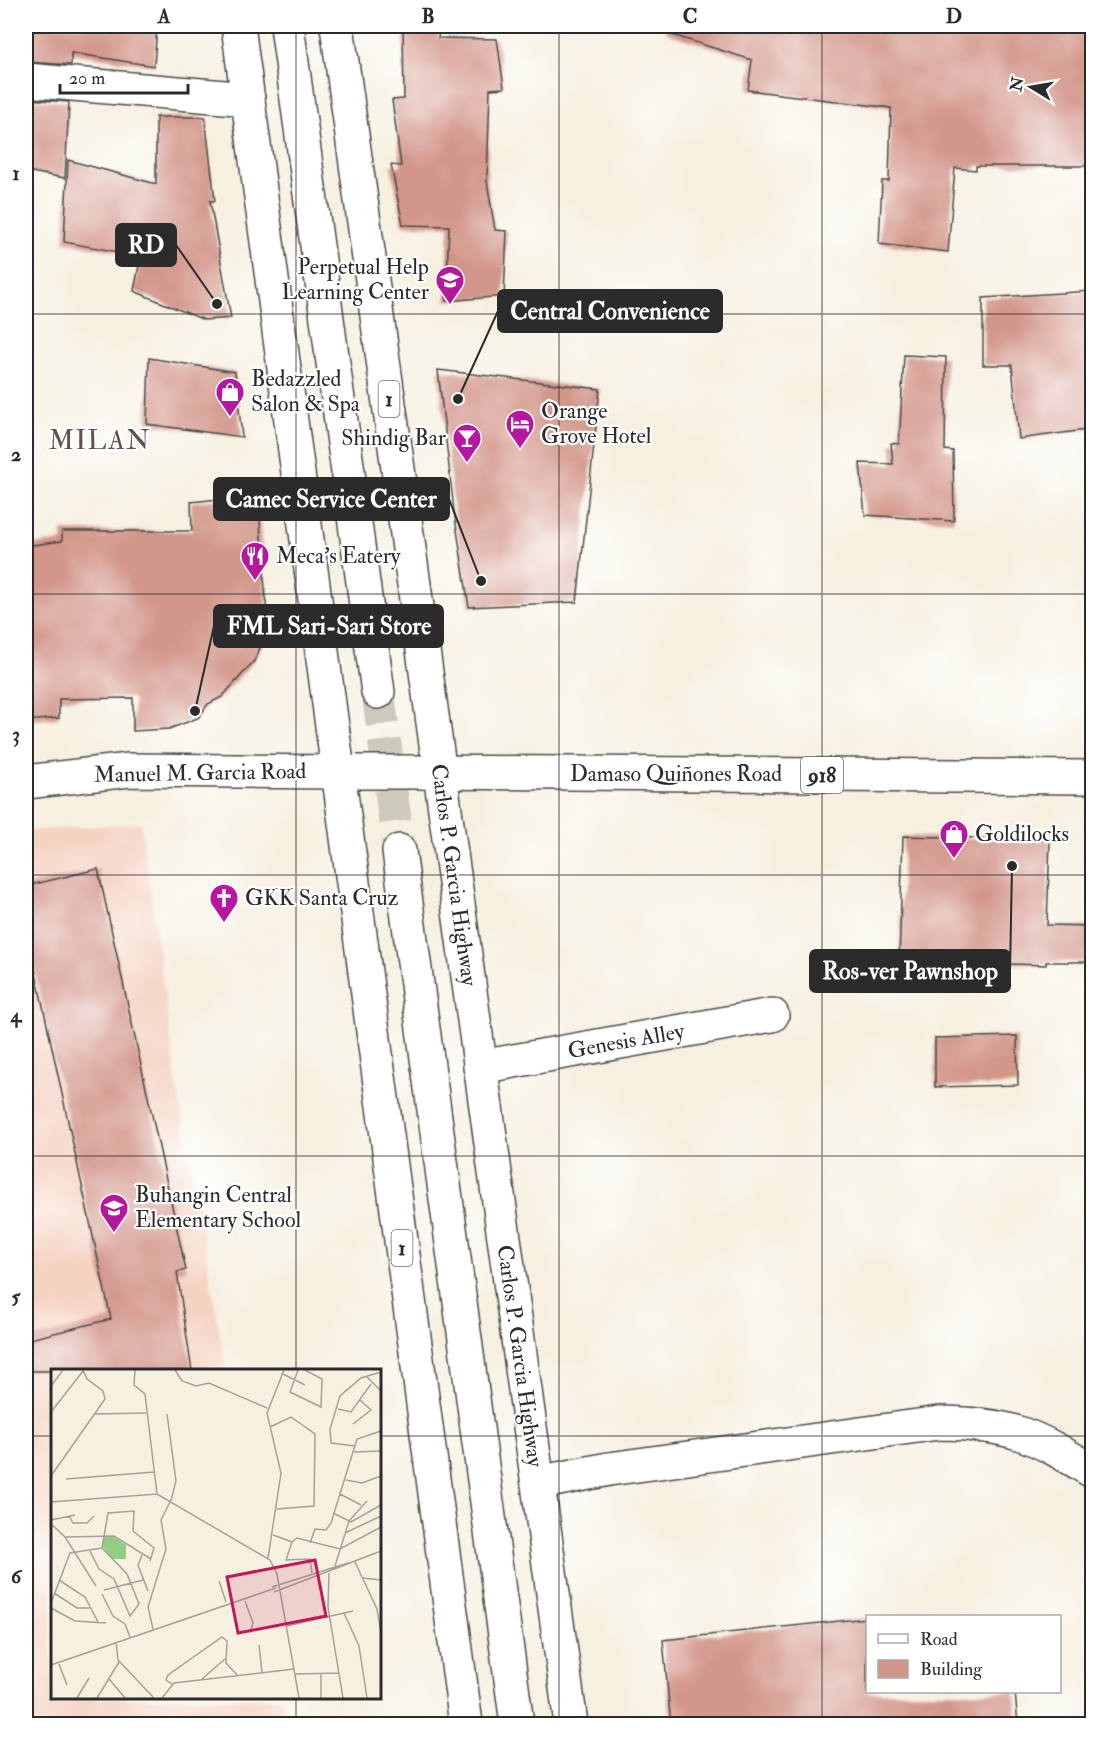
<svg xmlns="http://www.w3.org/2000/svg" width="1118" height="1750" font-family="'IM FELL Double Pica',serif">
<rect width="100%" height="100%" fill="#fff"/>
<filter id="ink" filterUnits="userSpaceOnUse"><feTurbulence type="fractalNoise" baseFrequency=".0167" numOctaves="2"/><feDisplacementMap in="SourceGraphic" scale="12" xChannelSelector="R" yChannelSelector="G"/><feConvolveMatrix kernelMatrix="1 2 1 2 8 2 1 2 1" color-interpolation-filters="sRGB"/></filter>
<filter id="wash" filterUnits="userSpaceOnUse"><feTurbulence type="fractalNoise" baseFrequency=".008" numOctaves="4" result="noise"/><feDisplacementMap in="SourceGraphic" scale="24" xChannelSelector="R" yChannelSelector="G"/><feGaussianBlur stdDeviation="1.35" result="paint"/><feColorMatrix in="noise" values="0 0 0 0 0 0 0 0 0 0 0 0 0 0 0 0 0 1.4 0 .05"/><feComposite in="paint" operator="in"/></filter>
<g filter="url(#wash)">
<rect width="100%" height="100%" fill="#f6f0e0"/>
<path fill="#f5d3c2" d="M141,823L179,1098L226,1370H52V1698H281L286,1724H26V831Z"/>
<g id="blocks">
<path fill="#d3968a" d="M26,26H157L154,66L71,53V65L26,62Z
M403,26H439L438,38L497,39L504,88L490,89L487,181L495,230L507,231L504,296L446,301L449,226L403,225L391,165L401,166L392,100L404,99Z
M667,26H1092V166H976V170L955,168L948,252L879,244L882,181H889L891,108L748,90L752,60L666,33Z
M26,99L69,102L65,178L26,171Z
M156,117H205L215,201H210L231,318L204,320L134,291L141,256L64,242L68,160L156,184Z
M1092,291V429L1019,439L1012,365H983V298Z
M904,355L946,357L945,450L953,451L954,521L865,515L860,463L893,464L891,443L899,444Z
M149,358L235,372L242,437L147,424Z
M438,370L600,389L577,602L469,607L454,511Z
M258,495L268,631L254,661L222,697L208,704L198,718L169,729L133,731V698L59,699V718L26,721V546L62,541V531H192L191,502Z
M903,836L1050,840L1047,925L1092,926V962H1046V965L899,961Z
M98,869L186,1270L177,1272L192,1371H26V1340L111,1319L26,928V886Z
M1017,1036L1018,1085L935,1087V1038Z
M867,1618V1692H1015L1018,1725H671L663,1640Z"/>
</g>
</g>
<g filter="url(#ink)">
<use href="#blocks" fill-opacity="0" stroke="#494946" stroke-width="1.5"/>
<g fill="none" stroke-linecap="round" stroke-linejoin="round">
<path stroke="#cdc9bc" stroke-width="33" stroke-dasharray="33 16" stroke-linecap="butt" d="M378,692L399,851"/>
<g stroke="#494946" stroke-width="36">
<path id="street" d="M26,80L248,99
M480,1067L772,1015
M538,1483L609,1469L939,1423C1011,1424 1032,1434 1092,1471"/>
</g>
<g stroke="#494946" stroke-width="36">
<path id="secondary" d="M26,782L129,770L338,772"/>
</g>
<g stroke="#494946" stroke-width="36">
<path id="primary" d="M422,772L1092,777"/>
</g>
<g stroke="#494946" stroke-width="36">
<path id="highway" d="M238,26L466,1724
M287,26L378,692
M337,26L571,1724
M399,851L517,1724"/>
</g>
<use href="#street" stroke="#fff" stroke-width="33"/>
<use href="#secondary" stroke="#fff" stroke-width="33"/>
<use href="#primary" stroke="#fff" stroke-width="33"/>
<use href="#highway" stroke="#fff" stroke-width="33"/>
<g stroke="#494946" stroke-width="36" stroke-linecap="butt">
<path id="primary-bridge" d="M357,772H422"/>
</g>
<use href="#primary-bridge" stroke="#fff" stroke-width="33"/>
</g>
</g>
<path fill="none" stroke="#2b2b2b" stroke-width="1.5" stroke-opacity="0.55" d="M296,26V1370M559,26V1724M822,26V1724M26,314H1092M26,594H1092M26,875H1092M26,1156H1092M26,1436H52M380,1436H1092M296,1698V1724"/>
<defs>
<g id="school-pin" transform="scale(1.5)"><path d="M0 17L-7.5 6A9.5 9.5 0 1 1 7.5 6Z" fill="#b5179e" stroke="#fff"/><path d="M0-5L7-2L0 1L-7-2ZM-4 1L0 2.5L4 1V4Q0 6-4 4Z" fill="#fff"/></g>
<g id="shop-pin" transform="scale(1.5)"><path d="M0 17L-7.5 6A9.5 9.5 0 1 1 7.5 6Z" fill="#b5179e" stroke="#fff"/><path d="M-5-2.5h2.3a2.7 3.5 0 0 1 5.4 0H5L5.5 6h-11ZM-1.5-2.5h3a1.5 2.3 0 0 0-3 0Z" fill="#fff"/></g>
<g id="hotel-pin" transform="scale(1.5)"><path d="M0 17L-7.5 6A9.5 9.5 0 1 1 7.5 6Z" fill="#b5179e" stroke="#fff"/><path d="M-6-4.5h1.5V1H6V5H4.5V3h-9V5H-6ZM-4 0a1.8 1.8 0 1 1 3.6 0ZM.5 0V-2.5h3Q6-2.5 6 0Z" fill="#fff"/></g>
<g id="bar-pin" transform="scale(1.5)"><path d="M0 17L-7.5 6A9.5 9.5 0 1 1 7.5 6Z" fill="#b5179e" stroke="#fff"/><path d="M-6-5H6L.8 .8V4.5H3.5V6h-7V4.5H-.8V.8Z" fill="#fff"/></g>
<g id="restaurant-pin" transform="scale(1.5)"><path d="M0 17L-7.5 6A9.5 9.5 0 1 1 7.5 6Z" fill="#b5179e" stroke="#fff"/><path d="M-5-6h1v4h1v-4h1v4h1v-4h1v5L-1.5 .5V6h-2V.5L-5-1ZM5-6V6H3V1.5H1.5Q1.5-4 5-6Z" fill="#fff"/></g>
<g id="church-pin" transform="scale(1.5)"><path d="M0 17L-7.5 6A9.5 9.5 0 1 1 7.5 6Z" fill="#b5179e" stroke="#fff"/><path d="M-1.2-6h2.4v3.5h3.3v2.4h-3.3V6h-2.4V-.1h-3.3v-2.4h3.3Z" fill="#fff"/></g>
</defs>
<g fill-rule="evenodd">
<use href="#school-pin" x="450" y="280"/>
<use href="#shop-pin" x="230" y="392"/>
<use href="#hotel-pin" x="520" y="424"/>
<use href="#bar-pin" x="467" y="438"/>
<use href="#restaurant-pin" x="255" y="556"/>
<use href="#shop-pin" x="954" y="834"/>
<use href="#church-pin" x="224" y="898"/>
<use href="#school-pin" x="114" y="1208"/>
</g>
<g text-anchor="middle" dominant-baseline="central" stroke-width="4.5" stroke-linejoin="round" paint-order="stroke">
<g fill="#fff" stroke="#6b6b6b" stroke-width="1.5">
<rect x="378.5" y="381" width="21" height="36" rx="4.5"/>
<rect x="801" y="757" width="42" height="36" rx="4.5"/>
<rect x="391.5" y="1230" width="21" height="36" rx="4.5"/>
</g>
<g font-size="21" font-weight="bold" fill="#2b2b2b">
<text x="389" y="399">1</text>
<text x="822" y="775">918</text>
<text x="402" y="1248">1</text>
</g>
<g font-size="22" fill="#2b2b2b" stroke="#fff" text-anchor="start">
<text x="429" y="267" text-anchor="end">Perpetual Help<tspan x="429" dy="25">Learning Center</tspan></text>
<text x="251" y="379">Bedazzled<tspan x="251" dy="25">Salon &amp; Spa</tspan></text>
<text x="541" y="411">Orange<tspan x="541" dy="25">Grove Hotel</tspan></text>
<text x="446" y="438" text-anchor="end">Shindig Bar</text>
<text x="276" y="556">Meca's Eatery</text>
<text x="975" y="834">Goldilocks</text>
<text x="245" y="898">GKK Santa Cruz</text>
<text x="135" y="1195">Buhangin Central<tspan x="135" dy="25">Elementary School</tspan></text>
</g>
<g font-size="22" fill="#2b2b2b" stroke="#fff">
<text transform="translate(200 773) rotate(-1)">Manuel M. Garcia Road</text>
<text x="676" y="774">Damaso Quiñones Road</text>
<text transform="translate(454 875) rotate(82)">Carlos P. Garcia Highway</text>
<text transform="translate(626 1041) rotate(-10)">Genesis Alley</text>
<text transform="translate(520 1356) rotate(82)">Carlos P. Garcia Highway</text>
</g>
<g font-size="26" letter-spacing="1.5" fill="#66504c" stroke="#fff">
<text x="100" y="441">MILAN</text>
</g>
</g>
<g transform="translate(51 1369)">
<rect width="330" height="330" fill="#f6f0e0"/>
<path d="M52,168H63L75,176V190H61L52,178Z" fill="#91cd83"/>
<path fill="none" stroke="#a5a198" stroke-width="1.5" d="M84,1L83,16L94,25L106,125M124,1L131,12L145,17L158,14L216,39M247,1L239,23L270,38L271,10L254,1M232,5L254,16M315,7L330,22M0,17L12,1M287,40L300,43L320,15M0,43L32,2M44,45L95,44M116,45L125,112L120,131M302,55L320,41L309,31M219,58L240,48L264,65L263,137L226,140M304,77L280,74L279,60L289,27L310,9L330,3M303,83L330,82M0,107L54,30L52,22L36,10L32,1M15,110L103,103M295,111L311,114L330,107M289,125L310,136M0,133L106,125L219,191L226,205L248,329M282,144L300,153L330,136M18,147L22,154H36L43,147M0,151L24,146M0,155L14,168L45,217M294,164L330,147M222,166L241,173M14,168L63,167L100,190M241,173L246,169L289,180L330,158M241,173L235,191L259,190L261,204M259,174L264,160L275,161L280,154L306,70L330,62M38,180L48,200L63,210L79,247L88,235L76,205L51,179L57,144L83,142L82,162L103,179L99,192M91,186L87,196L97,222M217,189L230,104L216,44L233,1M304,193L326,240L330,264M296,195L330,182M284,197L298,152L316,132M278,204L277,238L292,329M312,209L330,211M8,211L34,228L47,253M168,212L175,233M221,218L297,194M53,221L92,211M223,223L299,194M3,224L26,239H39M51,225L62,247L74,255L79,268M194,232L202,254L199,264M0,234L19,184L51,179M0,239L24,252L55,254M293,244L308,277L316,329M236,257L302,242M102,260L97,238L115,180L110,151L120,131M65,273L67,291L103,329M208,276L211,304M8,295L16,316M0,296L225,219M244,305L288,304M270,305V329M58,310L74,329M151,310L174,290M121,315L115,311L117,306L171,268L176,272L175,294L187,307M26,329L38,309M46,329L68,293M111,329L123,314L243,300"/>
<path fill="#c2185b" fill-opacity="0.15" stroke="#c2185b" stroke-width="3" d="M264,191L275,247L187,264L176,208Z"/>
<rect width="330" height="330" fill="none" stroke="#2b2b2b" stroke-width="3"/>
</g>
<path fill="none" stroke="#2b2b2b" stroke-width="2" d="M217 304L176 245M458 399L498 311M481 581L449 499M195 711L214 626M1012 866L1010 971"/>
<g fill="#2b2b2b" stroke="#fff" stroke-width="2">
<circle cx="217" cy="304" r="6"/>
<circle cx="458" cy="399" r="6"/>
<circle cx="481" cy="581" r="6"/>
<circle cx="195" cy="711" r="6"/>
<circle cx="1012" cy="866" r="6"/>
</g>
<g fill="#2b2b2b" stroke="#2b2b2b" stroke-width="2">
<rect x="116" y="224" width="60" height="42" rx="6"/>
<rect x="498" y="290" width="224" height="42" rx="6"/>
<rect x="214" y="478" width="235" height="42" rx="6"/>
<rect x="214" y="605" width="229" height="42" rx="6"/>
<rect x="810" y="950" width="200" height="42" rx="6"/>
</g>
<g font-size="24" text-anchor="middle" font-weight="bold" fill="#fff">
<text x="146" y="253">RD</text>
<text x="610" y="319">Central Convenience</text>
<text x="331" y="507">Camec Service Center</text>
<text x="329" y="634">FML Sari-Sari Store</text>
<text x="910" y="979">Ros-ver Pawnshop</text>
</g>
<rect width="1118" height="1750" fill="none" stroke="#fff" stroke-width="66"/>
<rect x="866" y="1615" width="195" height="78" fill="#ffffff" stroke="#aaaaaa" stroke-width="1.5"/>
<rect x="878" y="1634" width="30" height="9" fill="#ffffff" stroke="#aaaaaa" stroke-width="1.5"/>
<text x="920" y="1645" font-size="18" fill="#2b2b2b">Road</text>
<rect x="878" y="1660" width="30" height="18" fill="#d3968a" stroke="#aaaaaa" stroke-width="1.5"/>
<text x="920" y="1675" font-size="18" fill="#2b2b2b">Building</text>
<g transform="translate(1031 87) rotate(281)" stroke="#ffffff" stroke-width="4.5" paint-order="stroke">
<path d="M0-4.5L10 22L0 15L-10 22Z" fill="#2b2b2b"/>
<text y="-9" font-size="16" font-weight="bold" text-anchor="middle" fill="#2b2b2b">N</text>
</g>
<path d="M60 84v9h128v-9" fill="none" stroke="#2b2b2b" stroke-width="3"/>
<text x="69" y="84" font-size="18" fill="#2b2b2b" stroke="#ffffff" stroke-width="4.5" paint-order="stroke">20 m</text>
<rect x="33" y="33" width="1052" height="1684" fill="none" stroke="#2b2b2b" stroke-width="2"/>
<g font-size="20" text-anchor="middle" font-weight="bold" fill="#2b2b2b">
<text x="164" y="23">A</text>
<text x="428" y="23">B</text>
<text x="690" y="23">C</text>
<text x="954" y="23">D</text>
<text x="16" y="180">1</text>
<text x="16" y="461">2</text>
<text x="16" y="741">3</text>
<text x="16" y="1022">4</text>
<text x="16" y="1303">5</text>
<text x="16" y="1583">6</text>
</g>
</svg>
